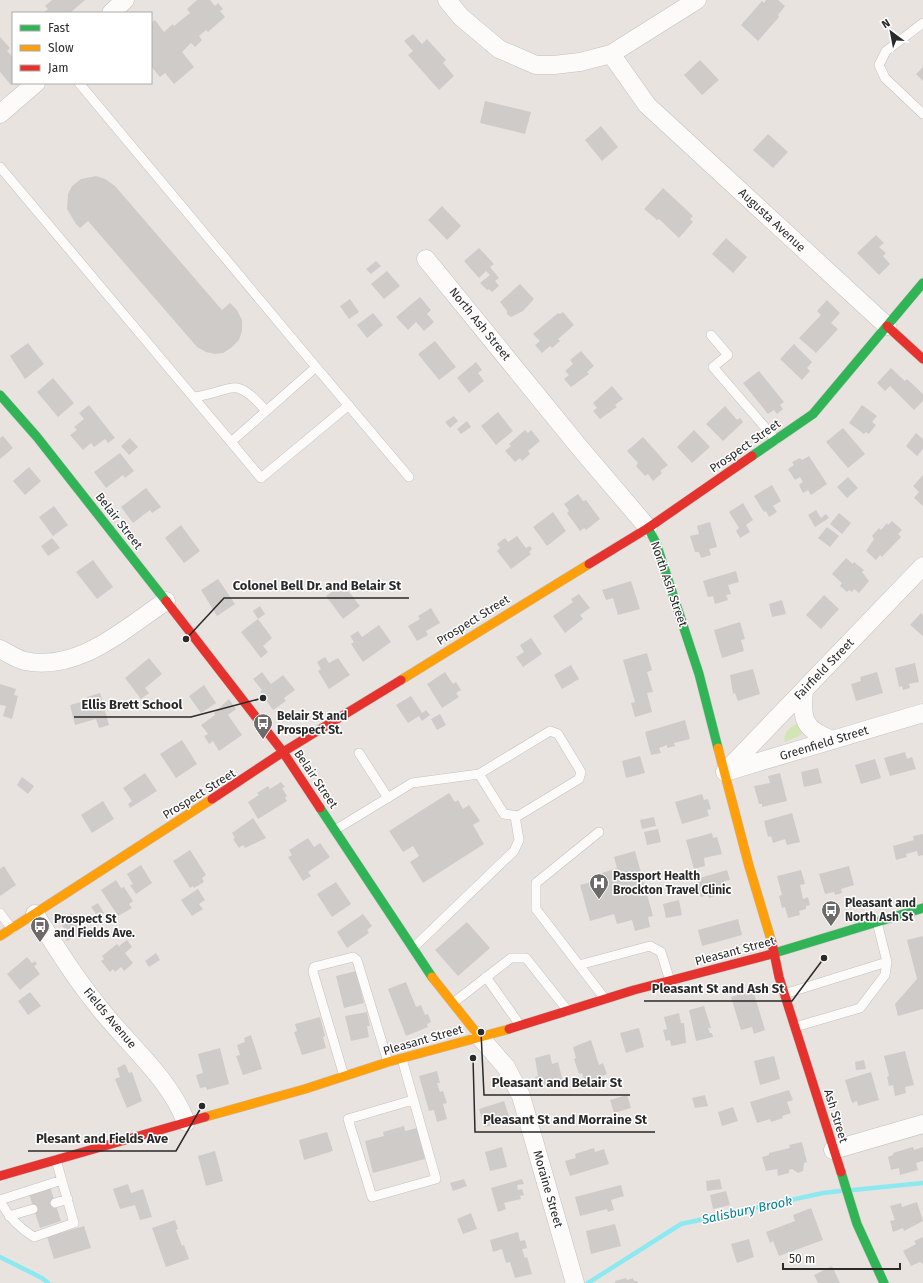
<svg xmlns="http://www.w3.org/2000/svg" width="923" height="1283" font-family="'Fira Sans',sans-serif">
<rect width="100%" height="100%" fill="#e9e3df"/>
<path fill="#d2e6b5" d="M797,724L802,730L801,735L785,742C782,734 790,726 797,724Z"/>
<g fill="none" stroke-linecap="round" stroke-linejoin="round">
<path stroke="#8de9f0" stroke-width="4.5" d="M853,1190L923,1183
M0,1257L42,1278L48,1283
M588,1283L681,1224L823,1193L840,1191"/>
</g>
<path fill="#cfcbc8" d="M52,0H85L70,13H43L48,9L45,6Z
M197,0H210L215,6L218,3L223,9L220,11L225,17L208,32L206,30L199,36L202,40L195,47L191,43L182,52L194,67L174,84L165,73L160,77L151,66V23L155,20L164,32L173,24L174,26L190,13L187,9Z
M766,0H778L785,6L778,15L779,17L758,41L741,25L762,1L764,3Z
M413,34L422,44L427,39L446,60L443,63L454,76L439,90L408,55L413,51L404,41Z
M0,37L10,48L7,51L13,57V83L11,85L0,72Z
M700,60L719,80L702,95L684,75Z
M923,67V81L916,74Z
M485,101L531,112L525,134L480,123Z
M601,126L618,147L602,161L585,140Z
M768,134L788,152L773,168L753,150Z
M96,176L105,179L115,186L222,310L230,303L237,310L242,320V331L239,340L231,348L223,353L215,354L206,352L197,347L88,221L80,228L76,224L67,209L68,194L72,186L81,179Z
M663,188L693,216L690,219L693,222L679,238L659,219L657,220L644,209Z
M442,206L461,226L447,240L428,220Z
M876,235L884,243L879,247L886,253L883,256L890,264L879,275L857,253Z
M726,238L747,257L733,273L712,254Z
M479,248L494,264L490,267L499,278L495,281L499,286L492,292L489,289L487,290L480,283L490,275L486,271L479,278L464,261Z
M376,261L381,266L371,274L366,269Z
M387,271L400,286L384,299L371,284Z
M520,284L534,299L523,311L511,317L507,314V311L500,302Z
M420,297L431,310L427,314L434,322L424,331L416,322L408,330L396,317Z
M350,299L359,312L349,319L340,306Z
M827,300L840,313L831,323L838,329L816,353L799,338L821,315L817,311Z
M563,312L574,325L558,339L560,341L552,348L550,346L542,353L535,345L540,341L533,334L558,313L560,314Z
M373,313L383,325L367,338L357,325Z
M435,341L456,367L439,380L418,354Z
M28,343L44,364L25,379L10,356Z
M794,344L812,362L807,368L810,371L802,380L780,359Z
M581,351L594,366L587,372L589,374L571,387L564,379L569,375L565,371L573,364L570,360Z
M476,362L482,370L478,373L484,381L469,393L457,378Z
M891,368L905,381L907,379L923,394V401L914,410L890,386L885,391L877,383Z
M759,371L784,402L780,405L783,409L777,414L774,410L768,414L743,383Z
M53,378L74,403L58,417L37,392Z
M612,386L623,399L615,405L617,407L600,419L593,411L597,408L593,403Z
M89,405L115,438L108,443L105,439L94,447L91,443L83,450L70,435L77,430L74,427L84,419L79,413Z
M862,405L877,416L872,422L876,425L869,434L866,432L864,434L849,423Z
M725,406L737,420L740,418L743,422L723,441L706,424Z
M498,412L513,431L496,445L481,426Z
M454,416L458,421L450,428L445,422Z
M467,421L471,427L461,434L457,429Z
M843,428L865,454L848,468L826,442Z
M525,430L528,433L531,430L540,441L528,451L530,454L522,461L520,458L515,462L505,451L511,446L509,444Z
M694,430L710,447L692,463L677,447Z
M916,433L923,439V449L917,456L906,446Z
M3,436L13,448L0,459V438Z
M643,437L668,465L660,471L662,473L653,481L648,474L645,476L636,466L638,463L627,451Z
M130,438L138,447L129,455L121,446Z
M120,453L134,471L125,478L123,475L106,488L94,472Z
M809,456L827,484L811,495L808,490L803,493L799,485L803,482L800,477L795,480L788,469L794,465L792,462L800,458L802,460Z
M29,467L41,481L25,495L13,481Z
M923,475V506L914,498L919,492L913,486Z
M848,477L858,488L847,498L837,487Z
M772,485L781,501L773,506L777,512L769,517L766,511L764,512L754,496Z
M146,488L161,507L152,513L150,510L133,523L121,507Z
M578,494L583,501L586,500L600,519L586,530L584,528L580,531L567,513L569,511L564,504Z
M743,503L753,520L746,525L750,532L740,538L736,531L739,528L729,512Z
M54,506L68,525L53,536L39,517Z
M816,510L821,518L826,514L829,518L815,527L808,515Z
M553,512L566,531L547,546L533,527Z
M839,513L851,523L842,534L830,524Z
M892,521L902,530L898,534L901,537L882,557L880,555L876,560L866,551L874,539L872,536L879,528L881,530L887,523L888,525Z
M710,522L717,547L709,549L711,555L701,558L699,552H695L690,536L699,534L697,526Z
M181,525L200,551L184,563L165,538Z
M827,527L839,536L830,547L818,538Z
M517,536L526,548L530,546L532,549L529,552L531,554L511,569L497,551L500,548L497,544L505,538L508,542Z
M52,538L60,548L48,556L41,546Z
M846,558L853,564L854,562L864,570L862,572L869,581L859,593L854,589L852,592L849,590L847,592L840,586L842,583L832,574Z
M93,560L113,587L97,599L76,572Z
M736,571L739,582L728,585L731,594L726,595L728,600L715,604L713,596L708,597L703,581Z
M218,579L235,604L217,616L201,590Z
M631,581L640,609L618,615L613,598L606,600L602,590Z
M343,584L360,606L343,619L326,596Z
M579,594L590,608L580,615L583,619L565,633L553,616L573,602L571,599Z
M824,595L839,609L821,629L806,615Z
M782,600L786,614L772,617L769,604Z
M260,606L265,614L258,619L253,611Z
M431,608L440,623L426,631L428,635L417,641L408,626L420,619L418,616Z
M921,613L923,615V636L910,625Z
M258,619L272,638L263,646L268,652L261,658L241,632Z
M740,622L745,639L741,640L744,651L722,658L714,630Z
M379,625L391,642L363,662L351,644L354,642L350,636L358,631L362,637Z
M531,638L542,654L523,667L516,657L524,652L520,645Z
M647,653L652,670L647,672L653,692L647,693L652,712L635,717L631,703L635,702L623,660Z
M325,657L329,663L338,658L350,675L329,689L318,671L321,669L317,662Z
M149,658L162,674L145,688L149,693L141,699L125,678Z
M915,663L919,682L909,684L910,688L903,690L902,686L899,687L895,668Z
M571,665L579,679L562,689L554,675Z
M753,669L760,694L738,701L735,693L733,694L730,675Z
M262,672L271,684L283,675L295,690L284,698L286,701L273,710L260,692L262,690L253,679Z
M445,672L453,684L456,682L461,690L456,693L459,697L442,708L427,684Z
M877,672L883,693L856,701L851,684L861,681L860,677Z
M0,684L16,689L14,695L18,696L12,719L3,716L6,706L0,705Z
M204,685L216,703L201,713L189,696Z
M100,693L109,725L99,728L96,719L75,725L70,705L88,700L87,697Z
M411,696L422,713L426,710L430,715L422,721L419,716L408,723L396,705Z
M229,699L236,709L228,715L242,735L219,751L213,741L209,744L204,736L208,734L201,725L215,715L214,713Z
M440,714L446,725L437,730L431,719Z
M685,720L690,739L674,743L675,746L667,748V745L659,748L661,753L651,755L645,732Z
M182,740L197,764L176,778L160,754Z
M905,752L907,759L912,757L916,769L890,776L884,758Z
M640,756L645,773L626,778L622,761Z
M875,759L881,778L861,784L855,765Z
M818,768L822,783L804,787L801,772Z
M145,773L157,791L130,808L128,804L132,801L123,788Z
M780,773L787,801L762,807V804H759L754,786L770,783L768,776Z
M22,777L34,786L28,794L17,785Z
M281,782L285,787L282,788L287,796L285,797L287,801L258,819L248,802L259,795L257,793L268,786L270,789Z
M449,793L455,802L458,800L463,809L469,805L480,821L473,825L484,844L423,883L410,862L419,856L413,846L403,852L389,831Z
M702,794L704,800L708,799L711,809L707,810L709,816L682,824L675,802Z
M103,801L114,819L92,833L81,815Z
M792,813L800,842L787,845L785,839L773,843L771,836L768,837L764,821Z
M654,817L656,826L642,829L640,820Z
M253,818L266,838L245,848L243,845L239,848L233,839L235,838L232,833Z
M658,829L661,842L647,845L644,832Z
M712,833L713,838L717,837L722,854L704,858L705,866L694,869L686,840Z
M923,834V855L918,856L917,851L906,854L907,857L896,860L893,846L914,840L913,836Z
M308,838L314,847L320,843L330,857L308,872L311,876L303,881L288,857L292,855L289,850Z
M190,850L206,875L202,878L204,882L194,888L193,886L190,888L173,861Z
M635,851L653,916L648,917L650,927L635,931L632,920L617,924L614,914L590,921L580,885L603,879L602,873L617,868L614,857Z
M141,865L152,883L136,894L130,885L133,884L127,874Z
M4,866L16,885L0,896V869Z
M849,866L854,885L841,889L842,893L835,895L834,892L825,894L819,874Z
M727,870L730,880L724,881L727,891L709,898L708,895L701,897L696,879Z
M801,870L805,884L800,885L803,899L808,897L810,905L806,906V909L799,911L800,915L788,918L785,907L782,908L779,896L782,895L777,876Z
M116,880L121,888L124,887L133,901L129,904L132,908L118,916L101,890Z
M336,882L351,904L332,917L317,894Z
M198,889L205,900L199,904L203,909L192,916L181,900Z
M679,900L682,915L666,918L663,904Z
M98,903L104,913L98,917L91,907Z
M71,913L82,932L67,941L62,932L65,930L59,920Z
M363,914L372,926L367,930L369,933L347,948L337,932Z
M738,919L742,935L702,946L698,930Z
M467,922L490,948L458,976L435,950Z
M923,936V1009L898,1016L895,1004L917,979L907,940Z
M127,940L132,947L125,953L133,963L124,971L121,967L115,972L113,969L110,972L101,961L104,959L102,956L117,944L122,950L119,946Z
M156,953L160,960L149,967L145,961Z
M27,957L32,963L35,961L37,964L34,966L40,974L20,990L7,974Z
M356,971L364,1003L344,1008L336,976Z
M406,982L416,1007L421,1005L425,1015L428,1014L431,1022L427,1024L428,1027L406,1036L388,989Z
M753,990L765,1030L754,1034L752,1027L741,1030L731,997Z
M30,992L41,1006L28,1015L18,1001Z
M704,1006L711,1028H708L710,1033H712L713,1037L696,1041L689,1010Z
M367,1012L370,1026H367L369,1037L351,1041L345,1016Z
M679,1013L681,1023H684L686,1043L671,1046L670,1040L666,1041L663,1030L667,1029L664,1017Z
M320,1017L325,1036L323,1037L326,1048L302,1055L294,1032L297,1031L295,1024Z
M639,1028L644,1047L626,1053L620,1033Z
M251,1035L262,1069L243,1075L236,1056L240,1055L237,1045L245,1042L244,1038Z
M591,1040L599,1065L603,1063L607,1074L585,1082L582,1073L579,1074L574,1059L576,1058L573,1047Z
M220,1048L229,1084L207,1090L206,1087L200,1088L196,1075L203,1073L198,1054Z
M905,1051L914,1085L905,1087L906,1093L895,1096L893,1085L889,1086L887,1077L889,1076L884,1056Z
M550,1054L552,1064L558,1062L563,1082L538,1088L535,1077L538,1076L535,1058Z
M774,1056L780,1079L760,1085L754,1061Z
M864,1060L866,1069L856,1070L855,1062Z
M125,1064L129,1073L132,1072L142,1101L127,1108L115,1079L120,1077L117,1068Z
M437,1071L440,1083H437L440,1092L443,1091L447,1103L443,1104L447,1119L437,1122L434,1110L429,1111L419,1076Z
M871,1072L879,1100L858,1106L857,1101L852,1103L845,1080Z
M789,1090L793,1100L787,1102L791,1113L782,1116L783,1118L771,1122L770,1119L757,1123L750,1102Z
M627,1095L631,1108L614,1113L610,1100Z
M705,1095L708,1106L695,1108L692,1098Z
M504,1101L510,1119L485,1127L479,1109Z
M733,1107L738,1121L722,1126L718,1112Z
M404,1126L405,1131L417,1128L425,1159L373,1173L365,1141L384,1136L383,1132Z
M327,1132L333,1151L304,1160L299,1140Z
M802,1142L807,1162L804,1163L803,1171L798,1173L792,1169L789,1170V1173L778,1176L777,1169L766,1171L762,1157L769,1155V1153L790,1148L789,1145Z
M502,1147L507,1167L490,1171L485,1152Z
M913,1147L914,1150L923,1147V1161L916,1163L918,1170L900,1175L899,1168L891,1170L888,1157L893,1155V1153Z
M594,1148L595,1152L604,1149L609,1164L570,1176L565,1161L576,1158L575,1154Z
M215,1151L223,1181L206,1186L198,1156Z
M464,1179L467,1186L453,1191L450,1183Z
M522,1179L524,1184L517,1185L518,1190L522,1189L524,1195L520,1196L521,1199L504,1203L506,1209L498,1212L491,1188Z
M720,1179L722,1189L707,1191L706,1181Z
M128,1184L131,1193L143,1189L152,1217L140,1220L135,1205L120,1209L113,1189Z
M621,1185L624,1196L611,1200L614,1210L608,1212L607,1209L580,1216L575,1197Z
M50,1187L61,1221L40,1228L29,1194Z
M726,1191L730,1205L713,1209L710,1195Z
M917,1202L923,1221L904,1231L903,1228L893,1232L890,1221L895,1220L890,1206L901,1203L902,1207Z
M811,1208L823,1240L779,1256L773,1241L770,1243L766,1232L795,1221L793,1215Z
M471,1213L477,1229L463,1234L457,1219Z
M175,1220L178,1229L176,1230L182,1246L184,1245L189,1259L166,1267L152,1228Z
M615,1224L621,1246L591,1254L586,1231Z
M84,1226L91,1248L54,1259L47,1237Z
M518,1232L520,1241L525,1240L527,1248L522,1249L525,1258L527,1257L532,1274L515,1278L510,1262L506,1263L502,1249L493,1252L490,1240Z
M923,1237V1264L920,1262L911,1266L903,1251L916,1244L914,1241Z
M749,1239L754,1257L737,1263L731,1244Z
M832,1266L840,1283H818L814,1275Z
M626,1278L627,1280L633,1278L634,1281H637L638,1283H615V1281Z"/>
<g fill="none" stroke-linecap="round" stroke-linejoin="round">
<g stroke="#c2c1c1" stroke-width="10">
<path id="lane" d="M923,23L886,51L879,65L885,78L923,114
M0,167L231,442L316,367L79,83
M711,335L728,355L713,367L776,440
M316,367L409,477
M194,397C235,391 234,374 266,411
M231,442L261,478L349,405
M359,753L388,798
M335,830L412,783L479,774L550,731L558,734L581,772L579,779L518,816L504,814L479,774
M599,832L536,883V909L605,999
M0,913L12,929
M413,948L514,851L519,840L515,816
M579,965L650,946L661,952L670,981
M486,977L520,1025
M784,994L887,962
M453,1003L511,958H526L568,1011
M795,1027L860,1008L885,975L887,962L877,922
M402,1059L436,1179L372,1197L348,1119L413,1100
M344,1076L313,972L314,967L353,957L357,960L388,1062
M56,1160C62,1181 68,1202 74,1223L34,1237C18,1227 7,1216 0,1200L62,1180
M55,1203L68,1199
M9,1216L33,1209"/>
</g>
<g stroke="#c2c1c1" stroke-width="19">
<path id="street" d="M447,0L461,17L499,49L536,65H554L580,62L611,54L697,0
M111,13L125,0
M611,54L647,105L887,326
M0,114L36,83
M426,259L580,448L648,528
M0,649C8,653 16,659 25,661C79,672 124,629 166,601
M804,690C801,720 804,730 833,740
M725,772L923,566
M725,772L923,713
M35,914C57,949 79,984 106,1016C134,1050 170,1080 186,1122
M479,1036L506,1067L521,1096L575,1283
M833,1150L923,1124"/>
</g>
<g stroke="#c2c1c1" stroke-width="10">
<path id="fast" d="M0,395L37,437L166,601
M752,456L813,414L923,283
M648,528L656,543L699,674L718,748
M320,808L432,977
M768,955L923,908
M841,1172L857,1224L884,1283"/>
</g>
<g stroke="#c2c1c1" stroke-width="10">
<path id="slow" d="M401,680L589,564
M718,748L749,866L772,943
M0,936L212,799
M432,977L479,1036
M205,1117L305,1089L388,1062L509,1029"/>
</g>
<g stroke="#c2c1c1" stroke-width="10">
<path id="jam" d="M887,326L923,359
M589,564L648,528L752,456
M166,601L283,752L320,808
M212,799L283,752L401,680
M772,943L779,977L841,1172
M509,1029L634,990L768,955
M0,1176L205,1117"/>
</g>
<use href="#lane" stroke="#fcfbfa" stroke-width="9"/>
<use href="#street" stroke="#fcfbfa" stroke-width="18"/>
<use href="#fast" stroke="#30b455" stroke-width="9"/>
<use href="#slow" stroke="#ff9f0a" stroke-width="9"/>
<use href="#jam" stroke="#e5322d" stroke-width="9"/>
</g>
<defs>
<g id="bus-pin" transform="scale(1)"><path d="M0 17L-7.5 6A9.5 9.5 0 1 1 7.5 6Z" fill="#6d6b69" stroke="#fff"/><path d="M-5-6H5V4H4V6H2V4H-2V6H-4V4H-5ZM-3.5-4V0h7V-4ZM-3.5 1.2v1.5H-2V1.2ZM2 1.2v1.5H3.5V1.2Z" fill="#fff"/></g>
<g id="hospital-pin" transform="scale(1)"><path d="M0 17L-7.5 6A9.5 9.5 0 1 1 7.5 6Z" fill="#6d6b69" stroke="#fff"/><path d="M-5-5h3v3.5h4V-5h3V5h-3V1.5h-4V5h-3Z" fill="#fff"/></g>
</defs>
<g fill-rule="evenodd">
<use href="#bus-pin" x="263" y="723"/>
<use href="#hospital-pin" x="599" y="883"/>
<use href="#bus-pin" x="831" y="910"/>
<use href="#bus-pin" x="40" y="926"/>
</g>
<g text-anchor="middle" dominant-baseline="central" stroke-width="3" stroke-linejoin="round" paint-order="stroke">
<g font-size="12" fill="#2a2a2a" stroke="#fff">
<text transform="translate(772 220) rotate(43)">Augusta Avenue</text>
<text transform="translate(480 324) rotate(51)">North Ash Street</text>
<text transform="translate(745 446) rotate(-35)">Prospect Street</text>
<text transform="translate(119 521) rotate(52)">Belair Street</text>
<text transform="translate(669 584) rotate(71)">North Ash Street</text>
<text transform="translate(473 620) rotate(-32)">Prospect Street</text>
<text transform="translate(824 669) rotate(-46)">Fairfield Street</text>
<text transform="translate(824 743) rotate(-17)">Greenfield Street</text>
<text transform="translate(316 779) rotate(56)">Belair Street</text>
<text transform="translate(199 794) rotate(-32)">Prospect Street</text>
<text transform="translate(735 951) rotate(-15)">Pleasant Street</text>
<text transform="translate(110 1018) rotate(50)">Fields Avenue</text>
<text transform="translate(423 1040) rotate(-16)">Pleasant Street</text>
<text transform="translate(836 1116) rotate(73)">Ash Street</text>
<text transform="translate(548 1189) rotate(74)">Moraine Street</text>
</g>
<g font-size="12" font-weight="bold" fill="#2a2a2a" stroke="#fff" text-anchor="start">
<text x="277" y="716">Belair St and<tspan x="277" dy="14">Prospect St.</tspan></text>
<text x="613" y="876">Passport Health<tspan x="613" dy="14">Brockton Travel Clinic</tspan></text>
<text x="845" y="903">Pleasant and<tspan x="845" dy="14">North Ash St</tspan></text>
<text x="54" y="919">Prospect St<tspan x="54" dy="14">and Fields Ave.</tspan></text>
</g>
<g font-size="13" font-style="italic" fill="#047f97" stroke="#fff">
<text transform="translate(747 1210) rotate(-12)">Salisbury Brook</text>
</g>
</g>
<path fill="none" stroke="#2a2a2a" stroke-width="1.5" d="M186 639L224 598H409M263 698L191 717H74M824 958L792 1001H644M481 1032L484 1095H630M473 1058L475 1132H655M202 1106L176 1151H28"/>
<g fill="#2a2a2a" stroke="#fff" stroke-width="1.5">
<circle cx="186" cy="639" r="4"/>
<circle cx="263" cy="698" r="4"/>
<circle cx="824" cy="958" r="4"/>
<circle cx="481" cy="1032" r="4"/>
<circle cx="473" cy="1058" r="4"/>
<circle cx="202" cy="1106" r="4"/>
</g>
<g font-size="13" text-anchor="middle" font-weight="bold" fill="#2a2a2a" stroke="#fff" stroke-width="3" stroke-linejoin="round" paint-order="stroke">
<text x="317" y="590">Colonel Bell Dr. and Belair St</text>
<text x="132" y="709">Ellis Brett School</text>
<text x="718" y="993">Pleasant St and Ash St</text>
<text x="557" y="1087">Pleasant and Belair St</text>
<text x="565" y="1124">Pleasant St and Morraine St</text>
<text x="102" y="1143">Plesant and Fields Ave</text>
</g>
<rect x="12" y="12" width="140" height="72" fill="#ffffff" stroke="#aaaaaa"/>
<rect x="20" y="25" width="20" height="6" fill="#30b455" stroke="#aaaaaa"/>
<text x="48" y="32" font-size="12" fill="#2a2a2a">Fast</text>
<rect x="20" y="45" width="20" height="6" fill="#ff9f0a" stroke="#aaaaaa"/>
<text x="48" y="52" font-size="12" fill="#2a2a2a">Slow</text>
<rect x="20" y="65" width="20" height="6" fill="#e5322d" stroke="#aaaaaa"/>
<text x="48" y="72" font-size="12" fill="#2a2a2a">Jam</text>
<g transform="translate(891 32) rotate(328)" stroke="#ffffff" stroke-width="3" paint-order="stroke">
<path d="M0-3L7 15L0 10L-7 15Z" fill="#2a2a2a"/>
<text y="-6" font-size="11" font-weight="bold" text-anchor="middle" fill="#2a2a2a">N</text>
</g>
<path d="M783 1263v6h117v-6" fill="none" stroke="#2a2a2a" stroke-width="2"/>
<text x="789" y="1263" font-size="12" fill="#2a2a2a" stroke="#ffffff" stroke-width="3" paint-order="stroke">50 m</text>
</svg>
